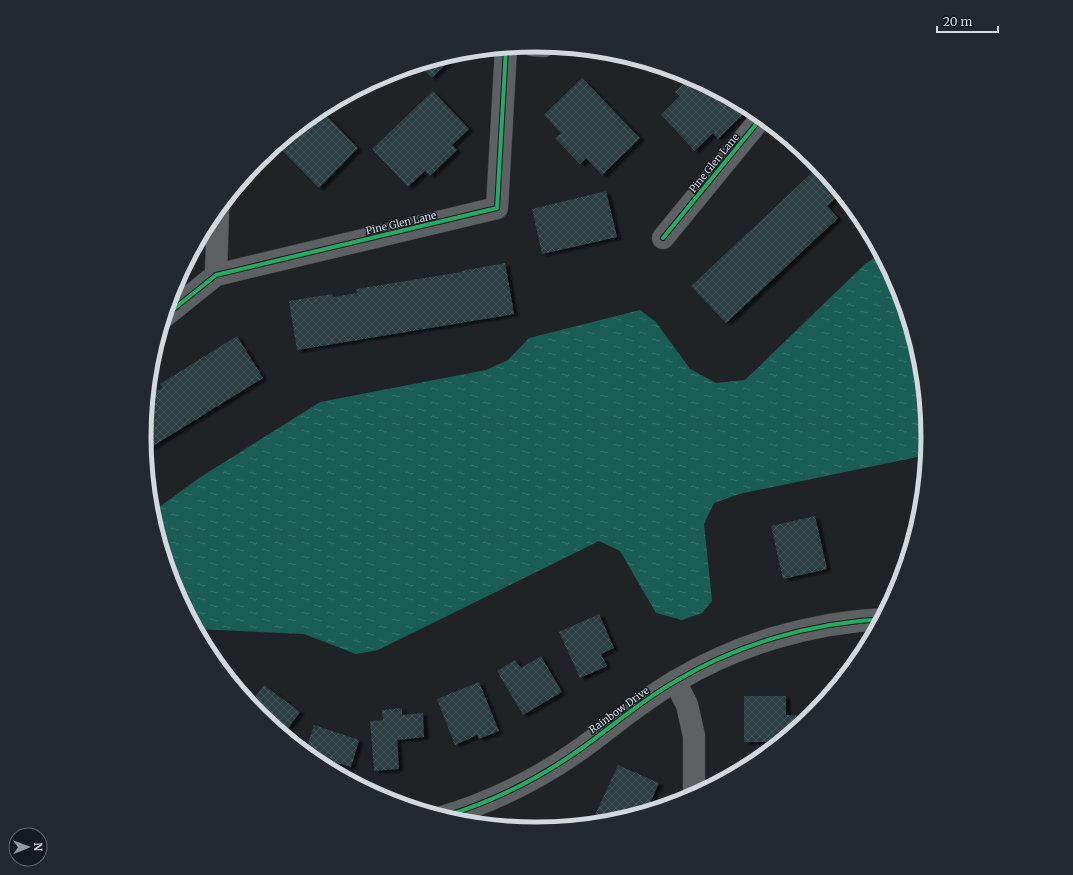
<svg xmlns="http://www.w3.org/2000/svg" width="1073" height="875" font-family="Merriweather,serif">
<defs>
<pattern id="water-ripples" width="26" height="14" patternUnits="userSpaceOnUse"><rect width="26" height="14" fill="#195d55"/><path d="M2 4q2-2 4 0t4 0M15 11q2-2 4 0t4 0" fill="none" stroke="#3a746d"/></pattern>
<pattern id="building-cross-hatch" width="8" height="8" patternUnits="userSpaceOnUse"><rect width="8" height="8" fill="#2c3c40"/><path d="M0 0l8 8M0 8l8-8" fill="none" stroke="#4a575b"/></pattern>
<filter id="shadow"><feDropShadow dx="4.5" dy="2.5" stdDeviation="1" flood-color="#0009"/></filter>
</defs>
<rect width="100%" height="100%" fill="#202326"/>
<path fill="url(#water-ripples)" d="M881,253L899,288L921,361L929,438L928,451L922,456L739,494L714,503L704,524L712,601L702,613L682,620L656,613L620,551L599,541L378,650L356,654L304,634L196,629L174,587L151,513L199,478L320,402L486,370L508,360L529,338L640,310L656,322L690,369L716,383L745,380L864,265Z"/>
<path fill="url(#building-cross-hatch)" filter="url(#shadow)" d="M457,53L432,78L419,65Z
M690,77L742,105L740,107L745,112L718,139L713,133L695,151L661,115L680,96L675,92Z
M582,78L640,138L602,175L586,158L580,164L555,138L561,133L544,115Z
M433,91L469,129L452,145L457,150L430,176L425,171L408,187L372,149Z
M321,110L358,148L319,188L277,145Z
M817,168L841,193L827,206L838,218L726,323L691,286Z
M606,191L617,237L542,254L532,209Z
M505,263L514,314L297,350L289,301L332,294L333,297L357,293L356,289L461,272V271Z
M237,336L263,378L145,451L144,437L148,397L163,387L160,384Z
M815,516L827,569L783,579L771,526Z
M599,614L614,648L601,654L607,666L580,678L559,632Z
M541,656L562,692L523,715L497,671L515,660L521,668Z
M479,682L499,731L479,739L477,735L455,745L437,699Z
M264,685L300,712L283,735L259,715L250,704Z
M744,696H786V715H796V730L782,742H744Z
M402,708V715L423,713L424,737L397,740L399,769L374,771L370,721L383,720L382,710Z
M314,725L359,740L351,767L328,760L326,768L318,764L305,753Z
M618,765L659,783L646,812L611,823L595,815Z"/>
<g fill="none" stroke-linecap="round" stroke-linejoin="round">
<g stroke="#3a3e40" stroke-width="23">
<path id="minor" d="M532,45L544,46
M663,238L762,117
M216,275L218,210
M165,316L216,275L497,208L506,48
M675,681L687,705L694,736V796
M442,817C492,802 540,778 582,748C614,725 642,700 676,681C738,644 810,623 883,619"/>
</g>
<use href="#minor" stroke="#5e6164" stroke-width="22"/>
<g stroke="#131a20" stroke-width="6">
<path id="cycleway" d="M663,238L762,117
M165,316L216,275L497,208L506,48
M442,817C492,802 540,778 582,748C614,725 642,700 676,681C738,644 810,623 883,619"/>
</g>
<use href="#cycleway" stroke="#26ab63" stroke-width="4"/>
</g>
<g text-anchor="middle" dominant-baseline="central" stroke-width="3" stroke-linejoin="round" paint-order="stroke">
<g font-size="10" fill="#d3d8dc" stroke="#131a20">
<text transform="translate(714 163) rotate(-51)">Pine Glen Lane</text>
<text transform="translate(401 223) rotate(-13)">Pine Glen Lane</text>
<text transform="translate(619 710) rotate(-36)">Rainbow Drive</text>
</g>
</g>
<path d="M0 0H1073V875H0ZM151 437a385 385 0 1 1 770 0a385 385 0 1 1-770 0Z" fill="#22292f" fill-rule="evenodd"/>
<path fill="none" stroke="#d3d8dc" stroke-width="5" d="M151 437a385 385 0 1 1 770 0a385 385 0 1 1-770 0Z"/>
<g transform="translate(28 847) rotate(89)"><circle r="19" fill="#131a20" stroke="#60666b"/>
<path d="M0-3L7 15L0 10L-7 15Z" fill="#94999c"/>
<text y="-6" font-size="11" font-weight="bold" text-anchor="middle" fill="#d3d8dc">N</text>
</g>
<path d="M937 26v6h61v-6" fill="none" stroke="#d3d8dc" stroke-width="2"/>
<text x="943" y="26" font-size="12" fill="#d3d8dc" stroke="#131a20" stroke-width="3" paint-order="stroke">20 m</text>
</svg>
